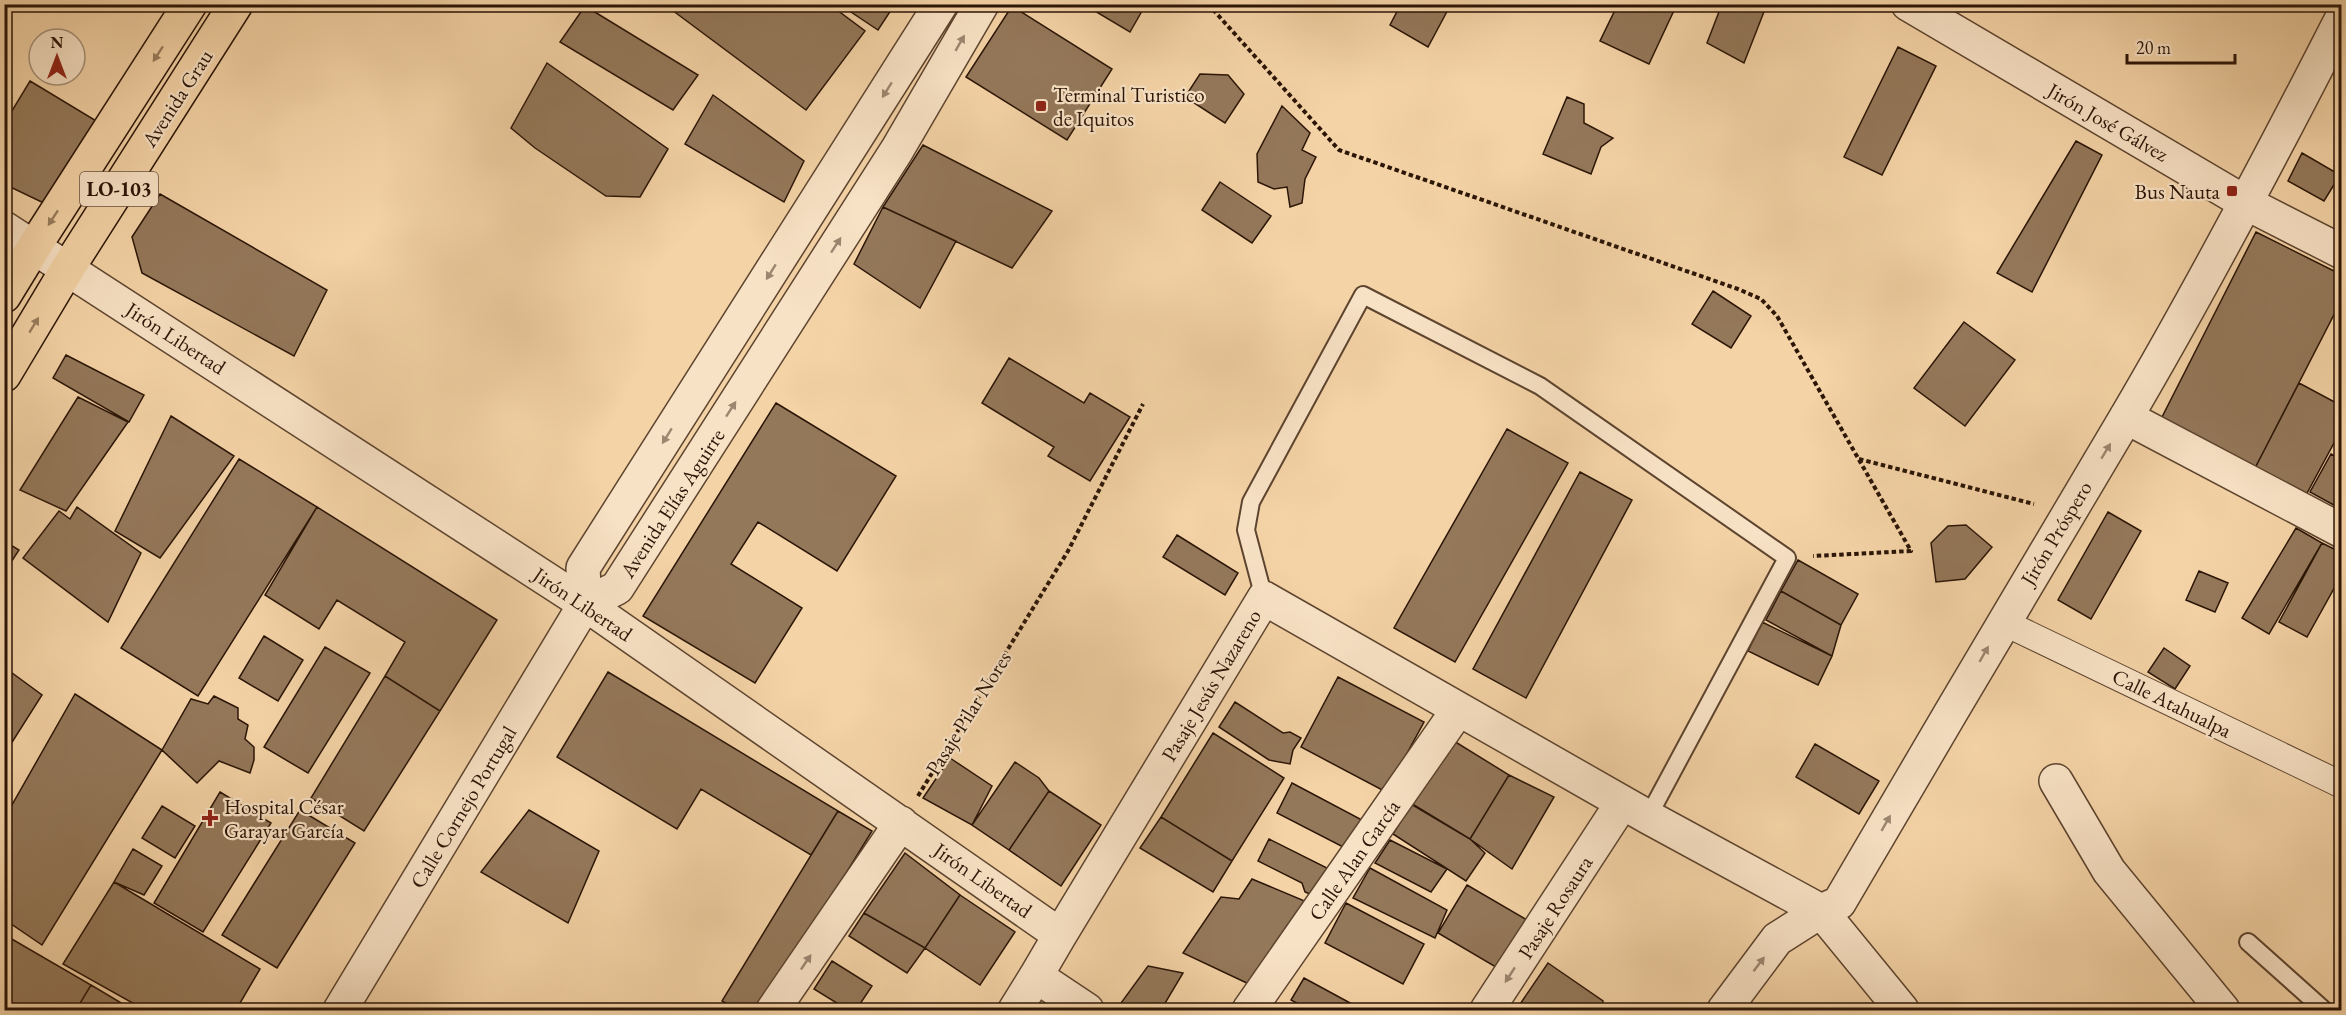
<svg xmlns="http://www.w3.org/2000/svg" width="2346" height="1015" font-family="'EB Garamond',serif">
<rect width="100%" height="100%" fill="#f4d3a6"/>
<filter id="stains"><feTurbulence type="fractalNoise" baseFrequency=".00333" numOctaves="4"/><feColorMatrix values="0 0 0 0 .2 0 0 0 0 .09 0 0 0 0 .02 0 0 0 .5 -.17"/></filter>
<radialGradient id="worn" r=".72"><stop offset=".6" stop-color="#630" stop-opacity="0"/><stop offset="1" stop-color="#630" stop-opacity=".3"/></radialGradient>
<path fill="#94785a" stroke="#2b1507" stroke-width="1.5" d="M664,4H829L865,31L806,110Z
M839,4H895L878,30Z
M1083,4H1146L1130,32Z
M1401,4H1451L1428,47L1390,25Z
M1618,4H1677L1649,64L1600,41Z
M1722,4H1767L1744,63L1707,43Z
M585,6L698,75L673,110L560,42Z
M1012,6L1112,69L1067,140L966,77Z
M1898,47L1936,66L1882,175L1844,157Z
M547,63L668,149L640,197L606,196L535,148L511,128Z
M1200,74L1228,75L1244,94L1225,123L1185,97Z
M30,81L98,122L50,206L4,184V124Z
M713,95L804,161L784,202L685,144Z
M1567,97L1584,104V123L1613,138L1601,147L1591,174L1543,154Z
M1282,106L1310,133L1302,150L1316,157L1305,179L1302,203L1290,207L1287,187L1274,189L1258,182L1257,154Z
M2076,141L2102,155L2032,292L1997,273Z
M923,145L1052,211L1012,268L883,207Z
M2302,153L2340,175L2324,201L2288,181Z
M1220,182L1271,216L1252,243L1202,210Z
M160,194L327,290L294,356L142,273L132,237Z
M883,207L956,241L920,308L854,264Z
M2256,232L2342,275V299L2254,470L2159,423Z
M1713,291L1751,316L1731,348L1692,324Z
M1964,322L2015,360L1965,426L1914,388Z
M66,355L144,395L129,422L53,378Z
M1009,358L1084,403L1090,393L1130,417L1090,481L1048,456L1054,447L982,403Z
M2299,383L2342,406V428L2306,495L2254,470Z
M78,397L128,422L66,511L20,490Z
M776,403L896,476L837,571L758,522L731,564L802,608L755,683L643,616Z
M171,416L234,456L160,558L115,531Z
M1507,429L1568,463L1455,662L1394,628Z
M2331,454L2342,460L2341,509L2310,492Z
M239,459L317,507L198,696L121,648Z
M1580,472L1632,500L1526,698L1473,669Z
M77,507L141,553L108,622L23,558L59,511L70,519Z
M317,507L497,620L440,711L385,676L405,642L337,600L319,629L265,595Z
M2108,512L2141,531L2091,619L2058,600Z
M1966,525L1992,547L1965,579L1936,582L1931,543L1948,526Z
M2296,528L2322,543L2269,634L2242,618Z
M1177,535L1238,573L1225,595L1163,557Z
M4,541L19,550L4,573Z
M2322,543L2342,553V574L2307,637L2279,622Z
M1798,560L1858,594L1841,625L1781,591Z
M2199,571L2228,583L2215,612L2186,600Z
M1781,591L1841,625L1832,656L1766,620Z
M1762,622L1832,656L1818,685L1748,651Z
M264,636L303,660L278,701L239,678Z
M325,647L370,673L308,773L264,747Z
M2164,648L2190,666L2175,689L2148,672Z
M4,667L42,695L4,755Z
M608,672L838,811L811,855L701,789L677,829L557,757Z
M385,676L440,711L364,831L311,798Z
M1338,677L1424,722L1386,792L1301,747Z
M75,694L162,750L42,945L4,919V819Z
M214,696L238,708V719L248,725L245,739L254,747V760L250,773L219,761L197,783L162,750L191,699L208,704Z
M1235,702L1283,733L1290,732L1301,738L1293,750L1290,764L1269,760L1219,727Z
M1213,733L1284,778L1232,861L1161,817Z
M1449,738L1509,775L1470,839L1409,802Z
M1815,744L1879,781L1859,814L1796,777Z
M950,758L992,786L972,825L923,798Z
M1015,762L1039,778L1049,791L1009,850L972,825Z
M1509,775L1554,797L1512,869L1470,839Z
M1292,783L1362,820L1347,849L1277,813Z
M1049,791L1101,825L1061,886L1009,850Z
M220,792L271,823L203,932L154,903Z
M1411,804L1470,839L1485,853L1466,881L1393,834Z
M162,806L195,826L175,858L142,838Z
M300,810L355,843L277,968L222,935Z
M529,810L599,851L568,923L481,872Z
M838,811L872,831L762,1010H738L722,1001Z
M1161,817L1232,861L1213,892L1140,848Z
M1269,839L1331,870L1317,897L1305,892L1302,883L1258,861Z
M1390,840L1447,869L1431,892L1375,863Z
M133,849L162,866L144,895L114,882Z
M905,853L960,895L925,948L864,913Z
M1370,868L1447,910L1435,938L1353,898Z
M1252,879L1307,902L1251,985L1183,953L1221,897L1239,899Z
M114,882L260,969L236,1010H145L63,964Z
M1467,885L1534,924L1506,973L1438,933Z
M960,895L1015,932L980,985L925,948Z
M1346,903L1424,944L1403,984L1325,943Z
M864,913L925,948L907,973L849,936Z
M4,933L10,938V995L4,1003Z
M10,938L91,985L76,1010H4V1003L10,995Z
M832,961L872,986L856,1010H848L814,989Z
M1548,963L1603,1001V1010H1516Z
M1148,966L1183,973L1161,1010H1131L1121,1003Z
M1304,978L1363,1010H1309L1291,1000Z
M91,985L133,1010H76Z"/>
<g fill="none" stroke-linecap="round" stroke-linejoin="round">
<g stroke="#5d442f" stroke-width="20">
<path id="service" d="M1264,598L1246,530L1251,502L1363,295L1540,386L1787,558L1648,817
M2248,942L2324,1010"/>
</g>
<g stroke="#5d442f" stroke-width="28">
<path id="pedestrian" d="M2003,622L2342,785"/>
</g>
<g stroke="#5d442f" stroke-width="36">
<path id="minor" d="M1908,4L2246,203L2342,252
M4,228L585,604L1060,935L1036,976L1087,1010
M2126,417L2342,531
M585,604L617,588L897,150L982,4
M585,604L583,568L941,4
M2056,781L2109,871L2223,1010
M1060,935L1264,598L1648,817L1821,911L1902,1010
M340,1010L585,604
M773,1010L901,823
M1015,1010L1036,976
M1249,1010L1458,710
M1487,1010L1622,803
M1724,1010L1777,939L1821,911L1839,903C1933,741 2030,580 2125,419C2202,288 2273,153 2342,18"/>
</g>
<g stroke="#2b1507" stroke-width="36">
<path id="primary" d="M4,296L34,247L190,4
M4,375L68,268L236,4"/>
</g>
<path stroke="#2b1507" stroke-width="4" stroke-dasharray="4.5 3" stroke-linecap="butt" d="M1208,4L1339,150L1738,289L1761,299L1777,316L1911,551L1813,556
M1859,459L2034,504
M918,796L1068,551L1143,404"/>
<use href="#service" stroke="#f8e2c5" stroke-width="16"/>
<use href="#pedestrian" stroke="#f8e2c5" stroke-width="26"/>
<use href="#minor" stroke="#f8e2c5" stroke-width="33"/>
<use href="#primary" stroke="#f4d3a6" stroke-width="33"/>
</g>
<defs><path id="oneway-solid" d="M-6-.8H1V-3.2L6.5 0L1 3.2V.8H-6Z" transform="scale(1.5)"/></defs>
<g fill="#9c8670">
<use href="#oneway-solid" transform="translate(960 43) rotate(-60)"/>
<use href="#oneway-solid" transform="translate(887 90) rotate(122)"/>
<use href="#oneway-solid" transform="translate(836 245) rotate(-57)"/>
<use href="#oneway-solid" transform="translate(771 272) rotate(122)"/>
<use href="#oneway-solid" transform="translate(731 409) rotate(-57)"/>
<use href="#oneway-solid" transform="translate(667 436) rotate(122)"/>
<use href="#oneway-solid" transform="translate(2106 451) rotate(-59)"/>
<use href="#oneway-solid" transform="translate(1984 654) rotate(-60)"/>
<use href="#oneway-solid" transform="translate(1886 823) rotate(-60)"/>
<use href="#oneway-solid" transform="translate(806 962) rotate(-56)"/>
<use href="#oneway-solid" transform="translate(1759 964) rotate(-53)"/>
<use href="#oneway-solid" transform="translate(1510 975) rotate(123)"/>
</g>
<g fill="#9a7e5e">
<use href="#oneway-solid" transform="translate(158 54) rotate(123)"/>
<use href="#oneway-solid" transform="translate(53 218) rotate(123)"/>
<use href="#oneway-solid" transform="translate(34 325) rotate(-59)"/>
</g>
<g fill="#8f2418" stroke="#f8e2c5" stroke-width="2">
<rect x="1035" y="100" width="12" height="12" rx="3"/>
<rect x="2226" y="185" width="12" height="12" rx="3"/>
<path d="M207 809h6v6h6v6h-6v6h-6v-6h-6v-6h6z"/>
</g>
<g text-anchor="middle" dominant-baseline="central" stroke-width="4.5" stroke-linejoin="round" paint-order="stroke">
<rect fill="#f8e2c5" stroke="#685240" stroke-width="1.5" x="80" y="172" width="78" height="34" rx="4.5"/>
<g font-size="20" font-weight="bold" fill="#2b1507">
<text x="119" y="189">LO-103</text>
</g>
<g font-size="21" fill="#2b1507" stroke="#f8e2c5" text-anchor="start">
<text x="1053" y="94">Terminal Turistico<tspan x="1053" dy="24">de Iquitos</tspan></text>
<text x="2220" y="191" text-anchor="end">Bus Nauta</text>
<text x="224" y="806">Hospital César<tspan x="224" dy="24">Garayar García</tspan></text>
</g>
<g font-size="21" fill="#2b1507" stroke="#f8e2c5">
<text transform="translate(177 98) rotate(-57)">Avenida Grau</text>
<text transform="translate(2108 122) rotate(30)">Jirón José Gálvez</text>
<text transform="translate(176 338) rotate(33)">Jirón Libertad</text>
<text transform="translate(672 503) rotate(-57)">Avenida Elías Aguirre</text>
<text transform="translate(2056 533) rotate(-59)">Jirón Próspero</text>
<text transform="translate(583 604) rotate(34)">Jirón Libertad</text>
<text transform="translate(1211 685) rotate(-59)">Pasaje Jesús Nazareno</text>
<text transform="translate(2172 703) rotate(26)">Calle Atahualpa</text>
<text transform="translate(968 713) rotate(-58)">Pasaje Pilar Nores</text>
<text transform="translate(463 807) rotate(-59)">Calle Cornejo Portugal</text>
<text transform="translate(1354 860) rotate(-55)">Calle Alan García</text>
<text transform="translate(983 880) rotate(35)">Jirón Libertad</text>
<text transform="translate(1555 907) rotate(-57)">Pasaje Rosaura</text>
</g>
</g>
<rect width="2346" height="1015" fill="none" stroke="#f4d3a6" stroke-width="24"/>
<rect x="6" y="6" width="2334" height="1003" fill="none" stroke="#2b1507" stroke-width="3"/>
<rect x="12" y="12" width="2322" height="991" fill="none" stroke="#2b1507" stroke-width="1.5"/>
<g transform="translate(57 57)"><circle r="28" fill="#f8e2c5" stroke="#a69079" stroke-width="1.5"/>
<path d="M0-4.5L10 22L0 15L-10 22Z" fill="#8f2418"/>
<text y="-9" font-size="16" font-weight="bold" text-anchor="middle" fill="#2b1507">N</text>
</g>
<path d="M2127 54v9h108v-9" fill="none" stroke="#2b1507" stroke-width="3"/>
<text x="2136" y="54" font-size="18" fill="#2b1507" stroke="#f8e2c5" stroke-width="4.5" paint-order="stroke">20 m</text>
<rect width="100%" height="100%" filter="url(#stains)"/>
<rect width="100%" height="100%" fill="url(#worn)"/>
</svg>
